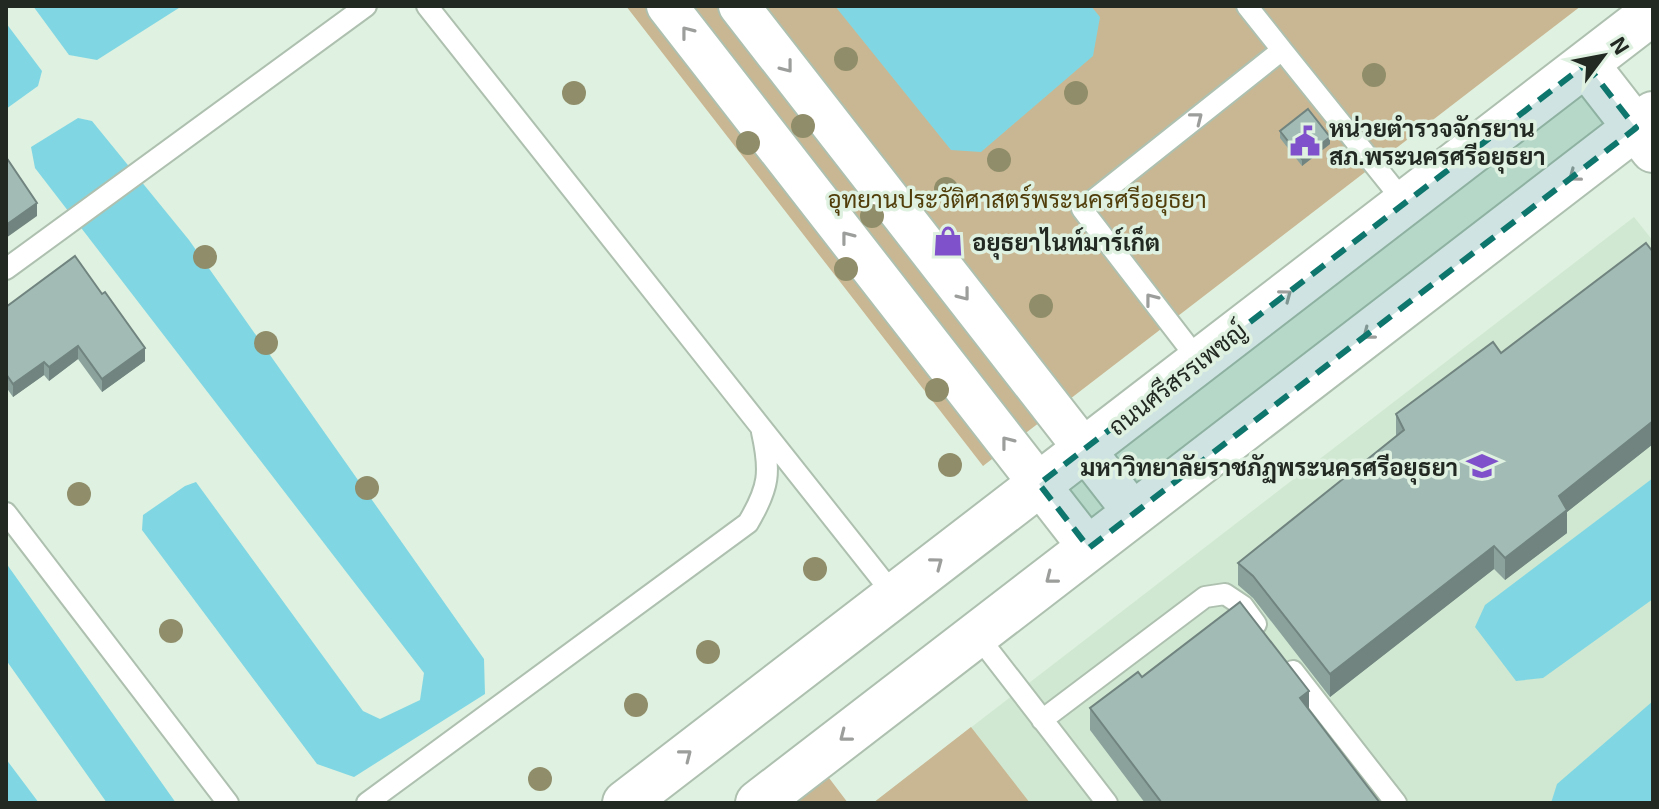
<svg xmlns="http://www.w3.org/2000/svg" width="1659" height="809" font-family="'Exo 2',Sarabun,sans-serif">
<rect width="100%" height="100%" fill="#dff1e0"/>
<path fill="#d0e8d1" d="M1634,217L1653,241V803H873Z"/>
<path fill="#c9b793" d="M626,6H1581L983,466Z
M971,727L1030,803H873Z
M823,770L848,803H780Z"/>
<path fill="#80d7e3" d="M33,6H182L97,60L69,55Z
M835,6H1091L1100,17L1093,56L981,152L951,150Z
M6,23L42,71L38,86L6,109Z
M78,118L92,121L189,240L484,659L485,694L354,777L317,764L142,530L143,515L185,486L196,482L363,711L380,719L420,700L424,673L35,168L31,147Z
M1653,478V599L1543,678L1516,681L1475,627L1485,605Z
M6,563L176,803H107L6,660Z
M1653,701V803H1551L1557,784Z
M6,759L39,803H6Z"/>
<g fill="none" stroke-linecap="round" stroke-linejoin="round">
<g stroke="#aec0af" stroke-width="24">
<path id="service" d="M427,6L894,595
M1247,6L1282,50
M6,269L366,6
M1199,361L1082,209L1282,50L1405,203
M6,513L228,803
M977,635L1107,803
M1293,671L1396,803
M1042,720L1205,597L1225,594L1243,606L1256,624
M367,803L748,523C769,488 771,472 762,432"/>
</g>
<g stroke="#aec0af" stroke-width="44">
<path id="minor" d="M667,6L1089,548
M739,6L1134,513"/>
</g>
<g stroke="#aec0af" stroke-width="48">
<path id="primary" d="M1586,64L1653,150
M625,803L1653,12
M758,803L1653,114"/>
</g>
<use href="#service" stroke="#fff" stroke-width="20"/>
<use href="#minor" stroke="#fff" stroke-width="40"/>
<use href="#primary" stroke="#fff" stroke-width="44"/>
</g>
<g fill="#908e6a">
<circle cx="846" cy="59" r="12"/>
<circle cx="1374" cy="75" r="12"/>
<circle cx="574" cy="93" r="12"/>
<circle cx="1076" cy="93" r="12"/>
<circle cx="803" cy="126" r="12"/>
<circle cx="748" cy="143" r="12"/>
<circle cx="999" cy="160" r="12"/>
<circle cx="946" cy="189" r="12"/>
<circle cx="872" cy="216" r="12"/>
<circle cx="205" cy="257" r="12"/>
<circle cx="846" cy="269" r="12"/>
<circle cx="1041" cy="306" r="12"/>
<circle cx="266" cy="343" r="12"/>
<circle cx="937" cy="390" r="12"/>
<circle cx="950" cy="465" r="12"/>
<circle cx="367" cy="488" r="12"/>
<circle cx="79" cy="494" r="12"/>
<circle cx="815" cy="569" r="12"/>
<circle cx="171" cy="631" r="12"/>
<circle cx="708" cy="652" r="12"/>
<circle cx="636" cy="705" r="12"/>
<circle cx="540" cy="779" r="12"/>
</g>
<path fill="#8ba29c" d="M1280,131L1330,144L1302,166L1280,138Z
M1653,252V444L1567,512V533L1505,580L1494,569L1330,697L1253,598L1238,585V563L1396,436V414L1501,353Z
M6,307L145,361L102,392L78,359L49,381L44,375L13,397L6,387Z
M1142,677L1309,710L1380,803H1145L1090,730V708Z"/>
<path fill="#71847f" d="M1330,137V144L1302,166V159Z
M37,203V216L6,238V225Z
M78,346V359L49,381V367Z
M145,348V361L102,392V379Z
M44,362V375L13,397V384Z
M1653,421V444L1567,512V533L1505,580V558L1559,496Z
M1494,546V569L1330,697V674Z
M1309,691V713L1300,698Z"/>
<path fill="#a2bcb5" stroke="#71847f" stroke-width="2" d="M1308,109L1330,137L1302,159L1280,131Z
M6,157L37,203L6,225Z
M1646,243L1653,252V421L1559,496L1567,510L1505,558L1494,546L1330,674L1253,576L1238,563L1404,430L1396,414L1493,342L1501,353Z
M75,256L102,294L105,292L145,348L102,379L78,346L49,367L44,362L13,384L6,374V307Z
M1240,602L1309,691L1300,698L1380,803H1162L1090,708L1138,672L1142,677Z"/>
<defs><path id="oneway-chevron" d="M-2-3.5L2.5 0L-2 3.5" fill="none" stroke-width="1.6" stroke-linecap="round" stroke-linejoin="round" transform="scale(2)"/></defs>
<g stroke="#9c9e9c">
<use href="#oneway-chevron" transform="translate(687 32) rotate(-128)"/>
<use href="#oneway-chevron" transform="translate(787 67) rotate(52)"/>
<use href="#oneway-chevron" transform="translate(1197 118) rotate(-38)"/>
<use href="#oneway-chevron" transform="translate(1574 176) rotate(143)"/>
<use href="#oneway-chevron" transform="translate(847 237) rotate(-128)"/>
<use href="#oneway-chevron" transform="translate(964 295) rotate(52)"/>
<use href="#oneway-chevron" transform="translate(1286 295) rotate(-37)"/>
<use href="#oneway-chevron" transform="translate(1151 299) rotate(-128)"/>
<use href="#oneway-chevron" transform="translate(1368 334) rotate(142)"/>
<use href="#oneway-chevron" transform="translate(1007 442) rotate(-128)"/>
<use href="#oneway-chevron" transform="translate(937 563) rotate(-37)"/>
<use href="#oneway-chevron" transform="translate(1051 578) rotate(142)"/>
<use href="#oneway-chevron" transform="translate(845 736) rotate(142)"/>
<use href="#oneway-chevron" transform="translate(686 755) rotate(-38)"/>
</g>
<path fill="#0f766e" fill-opacity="0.2" stroke="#0f766e" stroke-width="6" stroke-dasharray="16 10" stroke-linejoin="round" d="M1586,64L1636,128L1089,548L1039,484Z"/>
<defs>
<g id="civic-bare" transform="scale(2.4)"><path d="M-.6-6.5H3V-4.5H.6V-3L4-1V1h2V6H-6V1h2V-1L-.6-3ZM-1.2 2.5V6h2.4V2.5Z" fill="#7f51ca" stroke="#dff1e0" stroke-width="2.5" paint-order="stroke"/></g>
<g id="shop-bare" transform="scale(2.4)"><path d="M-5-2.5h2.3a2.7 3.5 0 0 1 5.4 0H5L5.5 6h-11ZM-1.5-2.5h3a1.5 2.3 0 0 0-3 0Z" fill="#7f51ca" stroke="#dff1e0" stroke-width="2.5" paint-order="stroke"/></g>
<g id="university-bare" transform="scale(2.4)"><path d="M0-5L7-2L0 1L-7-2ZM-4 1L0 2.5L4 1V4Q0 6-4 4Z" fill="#7f51ca" stroke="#dff1e0" stroke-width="2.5" paint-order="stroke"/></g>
</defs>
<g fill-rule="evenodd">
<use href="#civic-bare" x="1305" y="141"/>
<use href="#shop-bare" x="948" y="241"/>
<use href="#university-bare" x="1482" y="466"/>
</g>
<g text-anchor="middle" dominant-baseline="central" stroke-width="7" stroke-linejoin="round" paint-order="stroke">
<g font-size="24" font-weight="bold" fill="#222822" stroke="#dff1e0" text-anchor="start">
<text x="1329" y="127">หน่วยตำรวจจักรยาน<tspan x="1329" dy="28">สภ.พระนครศรีอยุธยา</tspan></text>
<text x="972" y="241">อยุธยาไนท์มาร์เก็ต</text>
<text x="1458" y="466" text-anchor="end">มหาวิทยาลัยราชภัฏพระนครศรีอยุธยา</text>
</g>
<g font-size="24" fill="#503d0a" stroke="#dff1e0">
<text x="1017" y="198">อุทยานประวัติศาสตร์พระนครศรีอยุธยา</text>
</g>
<g font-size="24" fill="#222822" stroke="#dff1e0">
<text transform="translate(1177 378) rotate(-38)">ถนนศรีสรรเพชญ์</text>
</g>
</g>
<rect width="1659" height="809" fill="none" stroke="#222822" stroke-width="16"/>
<g transform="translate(1603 56) rotate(58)" stroke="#dff1e0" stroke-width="6" paint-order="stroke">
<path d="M0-6L14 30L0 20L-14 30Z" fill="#222822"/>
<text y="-12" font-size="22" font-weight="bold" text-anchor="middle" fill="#222822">N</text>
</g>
</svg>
